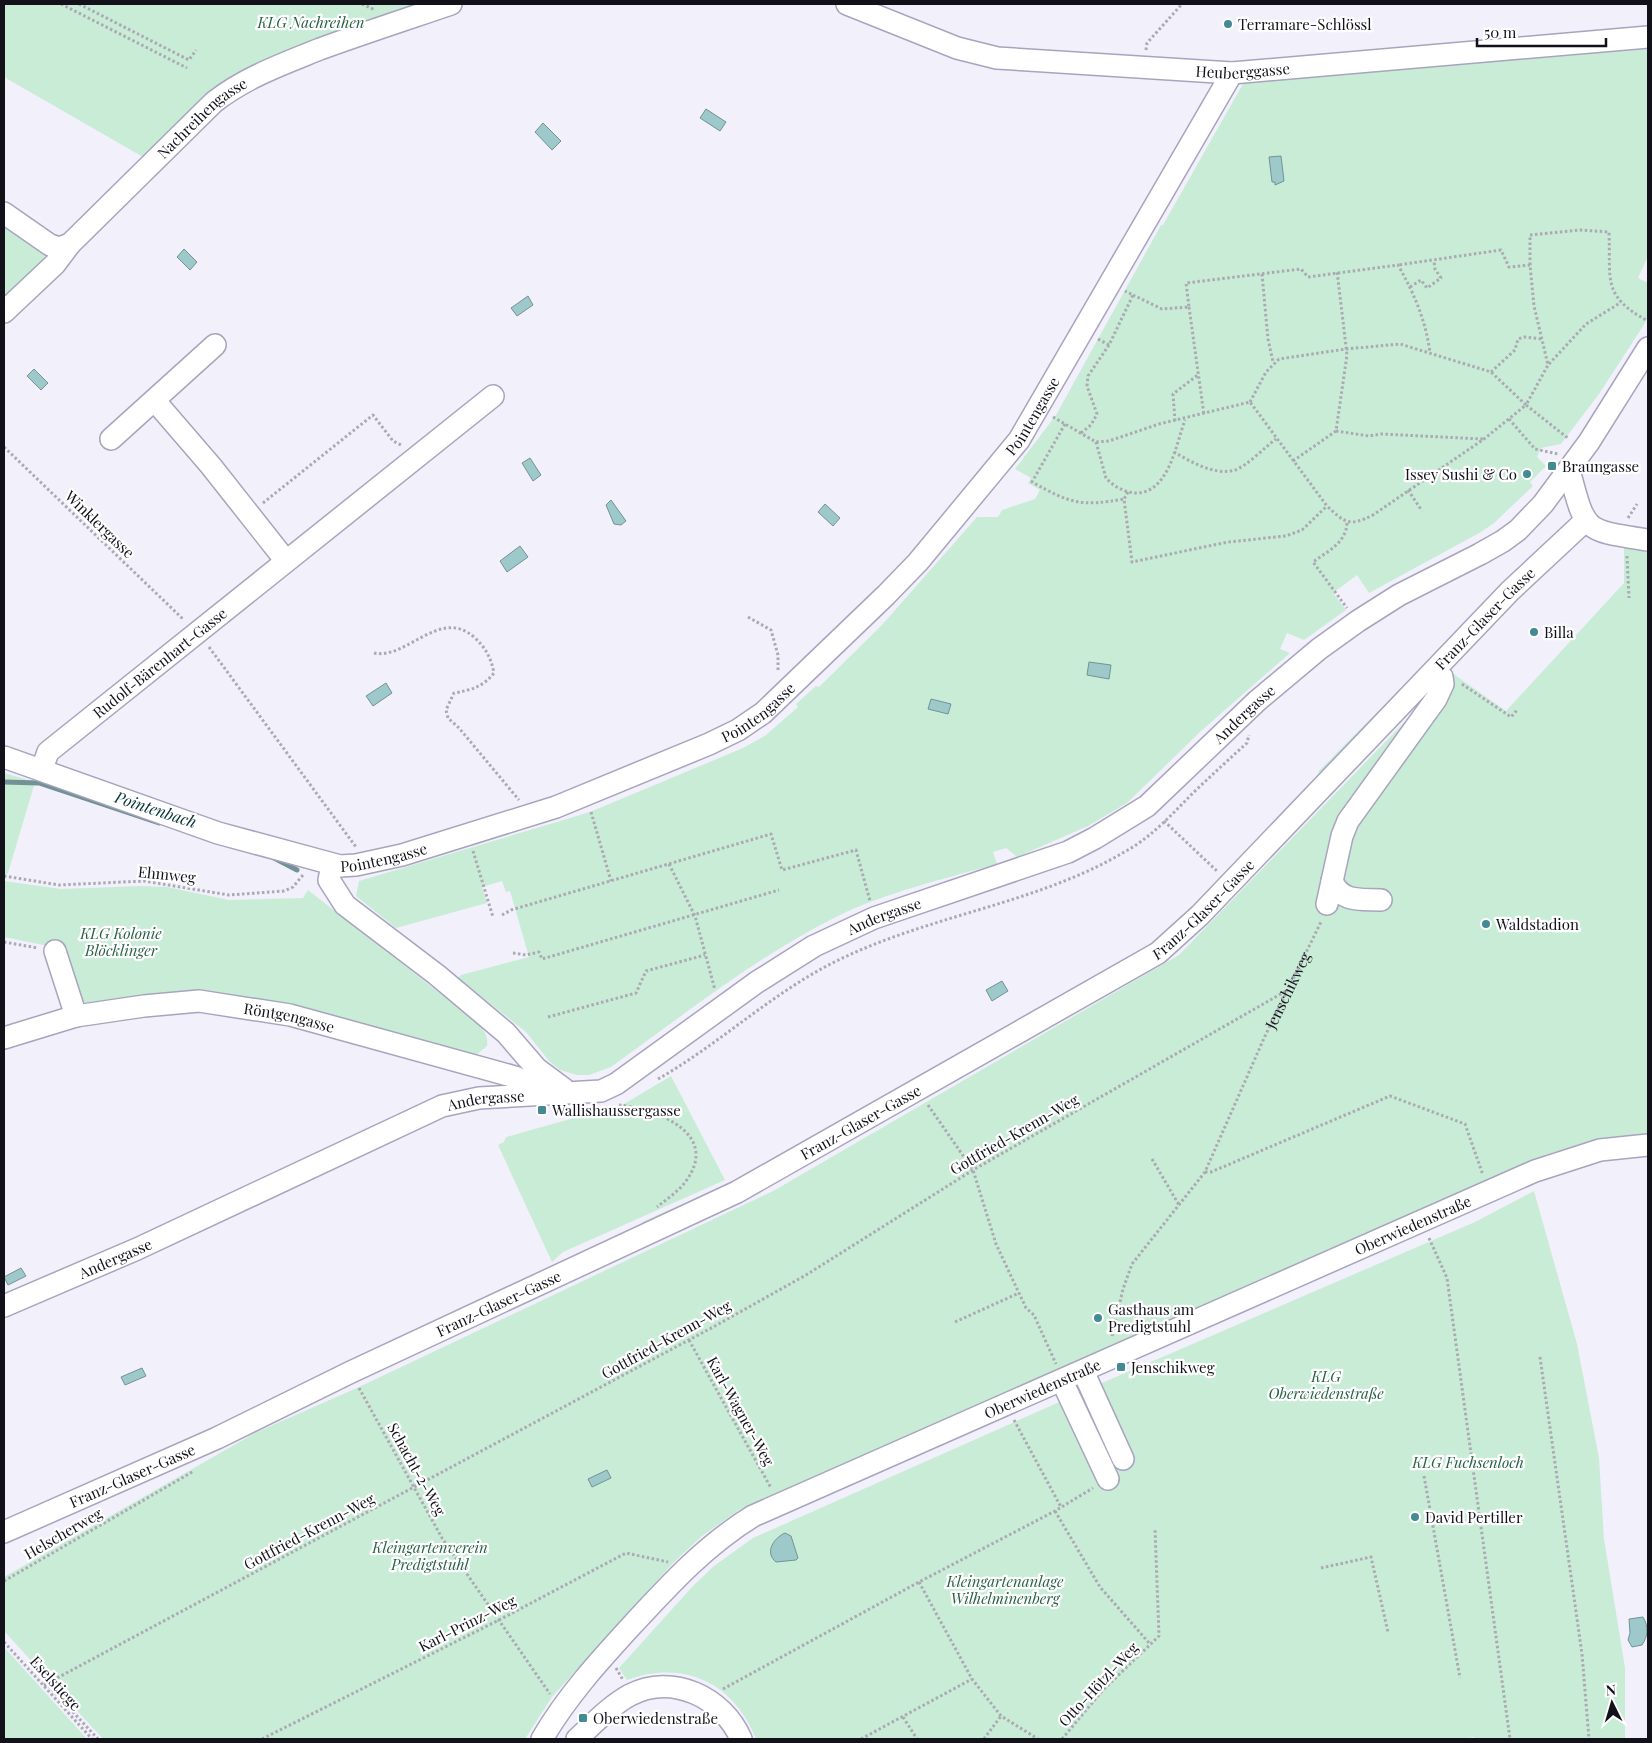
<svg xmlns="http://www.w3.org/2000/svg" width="1652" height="1743" font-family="'Playfair Display',serif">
<rect width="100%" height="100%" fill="#f2f0fb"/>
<path fill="#c9ecd7" d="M4,4H420L337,32L143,157L4,77Z
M1648,49V256L1638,278L1648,283V316L1645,323L1599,394L1561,444L1541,448L1537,457L1546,466L1530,482L1533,486L1494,523L1481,532L1369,593L1357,575L1333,593L1346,610L1304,640L1287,633L1280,649L1290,653L1201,731L1127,803L1088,826L1017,857L1006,848L993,852L997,864C947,878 884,893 838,916C757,956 685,1014 611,1067L589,1075H577L560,1070L549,1061L526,1032L458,978L461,975L529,957L510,891L506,892L502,881L482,887L487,903L396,928L356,896L359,881L590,812L743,748L766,735L798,707L796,704L816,686L819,687L882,625L977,517H998L1002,510L1035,499L1040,490L1028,483L1031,478L1015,469L1056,415L1161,225H1163L1244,82Z
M4,226L47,258L4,305Z
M1624,548L1648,552V1134L1603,1138L1551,1153L739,1510L702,1536L673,1563L552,1697L525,1739H103L4,1631V1577L255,1433L359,1387L775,1190L1179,955L1452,673L1506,711L1624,583Z
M1393,696L1395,699L1322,775L1318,772Z
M4,773L35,782L8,873L4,876Z
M4,881L61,889L141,886L167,887L229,900L303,898L308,890L470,1017C480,1026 489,1032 487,1046L475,1056L285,1005L205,991H178L81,1003L48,946L4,937Z
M1076,986L1077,989L940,1066L939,1064Z
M937,1065L938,1067L728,1187L644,1225L642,1222L727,1184Z
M671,1076L725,1180L563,1252L552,1262L498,1145L504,1142L506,1137L624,1104Z
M1534,1191L1577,1344L1599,1458L1604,1539L1625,1668V1739H1475L1474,1737L1462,1739H756C734,1683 684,1659 627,1680L619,1668L692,1587L714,1566L753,1538L1109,1380L1475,1222Z
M4,1647L87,1739H4Z"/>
<path fill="#9dc9ca" stroke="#739295" d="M706,109L726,122L720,131L700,118Z
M543,123L561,141L552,150L535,132Z
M1281,156L1284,181L1275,185V182H1272L1269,157Z
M184,249L197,262L190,270L177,257Z
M528,296L533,305L517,316L511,308Z
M34,369L48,383L41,390L27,376Z
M530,458L541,475L533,481L522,463Z
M611,500L626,521L621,525L614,524L606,505Z
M825,504L840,518L833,526L818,512Z
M520,546L528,557L507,572L500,561Z
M1089,662L1111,665L1109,679L1087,675Z
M386,683L392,693L373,706L366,696Z
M931,699L951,704L948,714L928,709Z
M1002,981L1008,991L992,1001L986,990Z
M21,1268L26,1276L8,1285L4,1277Z
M142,1368L146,1376L125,1385L121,1377Z
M607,1470L611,1478L592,1487L588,1479Z
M785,1533L791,1536L798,1558L796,1560L776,1562C764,1552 774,1538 785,1533Z
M1643,1617C1649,1627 1648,1636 1642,1645L1632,1647L1628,1640L1630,1633L1629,1619Z"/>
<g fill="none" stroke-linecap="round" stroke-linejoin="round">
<path stroke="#739295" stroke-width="5" d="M4,782L39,783L159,823
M274,858L297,870"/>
<g stroke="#a8a4be" stroke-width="24">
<g id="minor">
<path id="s2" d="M847,4L957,48L997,58L1232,73L1648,37"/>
<path d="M4,213L50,245L59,248L70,244"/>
<path id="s3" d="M4,312L55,264L70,244L214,102C246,77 283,64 320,49C364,33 407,19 451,4"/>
<path d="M155,401L211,466L286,561"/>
<path d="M111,439L215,345"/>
<path d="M1569,470C1586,533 1583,530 1648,540"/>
<path id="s4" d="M4,757L218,833L340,866L356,865L402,855L556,807L709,744L738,730L763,713L886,595L918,562L1019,440L1232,73"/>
<path id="s5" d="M42,769L48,752L493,396"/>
<path d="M332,865L329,880L345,905L437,975L506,1033L537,1069L564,1089"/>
<path d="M1332,881C1342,903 1360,899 1381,900"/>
<path d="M1327,904L1342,836L1348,821L1436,699L1443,684L1442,677"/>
<path d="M55,951L76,1016"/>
<path id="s6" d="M4,1038L76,1016L144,1006L199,1001L290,1015L515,1077L544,1091H550"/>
<path id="s7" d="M4,1306L137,1249L442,1106L479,1098L601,1091L616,1084L757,982L814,946L874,918L1068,852L1095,838L1147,806L1257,701L1319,649L1358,621L1399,595L1480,554L1503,541L1518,530L1543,504L1589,442L1648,348"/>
<path d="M1083,1371L1123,1459"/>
<path d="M1062,1381L1108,1479"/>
<path id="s8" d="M4,1532L217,1438L351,1372L737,1192L1158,953L1200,915L1510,591L1585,521"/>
<path id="s9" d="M542,1739C567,1696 600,1660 634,1623C671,1583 706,1545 753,1516L1535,1171L1600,1150L1648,1145"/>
<path d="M577,1739C593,1724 610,1706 630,1695C672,1673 723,1697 741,1739"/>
</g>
</g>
<g stroke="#aba9b3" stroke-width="3" stroke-dasharray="2.5 2.5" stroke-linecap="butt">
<path d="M61,4L187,68"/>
<path d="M79,4L189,60L196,50"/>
<path d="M362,4L375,10"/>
<path d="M1146,50L1147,43L1182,4"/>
<path d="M1530,265V235L1580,230L1609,232C1611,279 1601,296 1648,321"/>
<path d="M1262,274L1268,339L1273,362"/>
<path d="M1410,287L1421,280L1427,288L1441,278L1435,269L1434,261"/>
<path d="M1133,295L1162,309L1189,307L1186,283L1301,269L1308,277L1398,265C1414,293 1426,321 1430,353"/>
<path d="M1189,307L1204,415"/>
<path d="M1098,339L1109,345"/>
<path d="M1549,364L1586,324L1620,303"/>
<path d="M1491,372L1515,350L1518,339L1524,337L1542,339"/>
<path d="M1250,402L1266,372L1279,359L1346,349L1400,344L1491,372L1526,405L1548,365L1534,306L1530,265L1509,267L1501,250L1398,265"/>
<path d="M1053,417L1096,442L1109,441L1159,424L1250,402L1327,506C1345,523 1349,527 1373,515L1484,439L1526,405L1569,439"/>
<path d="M1509,419L1535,449L1558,454"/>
<path d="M1175,421L1173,394L1199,374"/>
<path d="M1065,424L1032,482C1070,503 1080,507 1124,499"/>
<path d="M1336,431L1369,436L1381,434L1483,439"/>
<path d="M1081,433L1091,425L1097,414L1087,386L1088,376L1109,345L1133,295L1125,291"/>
<path d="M1096,442L1106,478C1113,486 1125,493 1137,493C1169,492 1176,444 1185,420"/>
<path d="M4,447L184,620"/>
<path d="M1174,452C1191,462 1215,476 1235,470C1247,466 1265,447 1276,439"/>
<path d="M1293,461L1336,431L1347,355L1337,271"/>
<path d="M1408,490L1422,511"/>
<path d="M1128,492L1124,499L1132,562L1228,542L1286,536L1302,530L1327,506"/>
<path d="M263,503L373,415L393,441L403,446"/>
<path d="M1628,518L1637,504"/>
<path d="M1347,523C1346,543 1328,551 1313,562L1347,608"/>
<path d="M1627,556L1629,598"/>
<path d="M748,617L771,630L778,655V672"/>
<path d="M209,647L356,847"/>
<path d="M374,653C407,660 439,607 474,637C486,648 491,658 494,673C483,687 471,690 454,693L446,710L448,718L459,728L519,800"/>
<path d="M1462,684L1511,717L1518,709"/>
<path d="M591,812L611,881"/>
<path d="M1164,821L1218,872"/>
<path d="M473,851L493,917"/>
<path d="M669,864L695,916L715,990"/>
<path d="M4,876L59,885L144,881L229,895L284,891L293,887L303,875"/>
<path d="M502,915L511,910L771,834L782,870L856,850L870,901"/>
<path d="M4,942L38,948"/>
<path d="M513,953L526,955L539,952L542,959L779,890"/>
<path d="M548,1017L636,993L646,971L705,955"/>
<path d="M658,1079C723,1042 778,987 847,956C937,914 1041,902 1126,851C1153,836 1173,813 1194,792C1212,775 1229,759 1247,743L1249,735"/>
<path d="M619,1105C656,1109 721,1133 686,1181C679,1191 667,1199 657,1207"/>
<path d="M928,1105L973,1170L996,1244L1026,1308L1034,1315L1056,1364"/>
<path d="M1152,1159L1179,1205"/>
<path d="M1205,1172H1211L1390,1096L1465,1124L1483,1175"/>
<path d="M1429,1238L1447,1278L1510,1739"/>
<path d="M955,1322L1019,1293"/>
<path id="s1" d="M1112,1336L1123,1289L1132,1264L1205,1172L1265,1036L1321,922"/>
<path d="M689,1340L771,1488"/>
<path d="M1540,1357L1582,1654L1589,1739"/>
<path d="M359,1388L442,1538L550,1694"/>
<path d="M1014,1420L1061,1507"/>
<path d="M1424,1476L1460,1678"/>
<path d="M1055,1511L1100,1587L1150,1644"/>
<path d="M1321,1568L1371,1557L1388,1632"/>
<path d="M4,1581L194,1471"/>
<path d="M919,1582L972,1679L1001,1716L1038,1739"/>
<path d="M4,1642L92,1739"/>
<path d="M616,1668L623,1680"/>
<path d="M44,1685L715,1326L806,1275L973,1170L1286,991"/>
<path d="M44,1685L49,1686L98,1739"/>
<path d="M723,1689L919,1582L1055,1511L1093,1488"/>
<path d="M903,1717L917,1739"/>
<path d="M262,1739L497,1621L626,1553L668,1562"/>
<path d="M861,1739L972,1679"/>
<path d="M984,1739L1001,1716"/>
<path d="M1062,1739L1103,1690L1159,1636L1155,1529"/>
</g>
<use href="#minor" stroke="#fff" stroke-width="21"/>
</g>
<g fill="#448a93" stroke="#fff" stroke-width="2">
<circle cx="1228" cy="24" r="5"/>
<rect x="1547" y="461" width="10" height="10" rx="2.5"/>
<circle cx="1527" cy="474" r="5"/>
<circle cx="1534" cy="632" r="5"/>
<circle cx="1486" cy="924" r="5"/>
<rect x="537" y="1105" width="10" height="10" rx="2.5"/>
<circle cx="1098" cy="1318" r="5"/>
<rect x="1116" y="1362" width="10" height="10" rx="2.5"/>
<circle cx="1415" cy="1517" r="5"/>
<rect x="578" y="1713" width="10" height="10" rx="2.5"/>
</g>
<g text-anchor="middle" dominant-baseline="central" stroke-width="4.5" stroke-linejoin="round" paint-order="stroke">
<g font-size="15" font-style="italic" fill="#276044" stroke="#fff">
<text x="311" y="22">KLG Nachreihen</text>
<text x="121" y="933">KLG Kolonie<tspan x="121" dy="17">Blöcklinger</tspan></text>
<text x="1326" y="1376">KLG<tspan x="1326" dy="17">Oberwiedenstraße</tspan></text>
<text x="1468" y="1462">KLG Fuchsenloch</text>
<text x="430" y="1547">Kleingartenverein<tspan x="430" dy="17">Predigtstuhl</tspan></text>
<text x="1005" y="1581">Kleingartenanlage<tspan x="1005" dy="17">Wilhelminenberg</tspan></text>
</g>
<g font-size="15" fill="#121019" stroke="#fff" text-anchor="start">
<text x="1238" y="24">Terramare-Schlössl</text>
<text x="1562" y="466">Braungasse</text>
<text x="1517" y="474" text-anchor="end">Issey Sushi &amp; Co</text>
<text x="1544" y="632">Billa</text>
<text x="1496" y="924">Waldstadion</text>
<text x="552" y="1110">Wallishaussergasse</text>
<text x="1108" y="1309">Gasthaus am<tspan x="1108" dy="17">Predigtstuhl</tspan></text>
<text x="1131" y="1367">Jenschikweg</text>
<text x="1425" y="1517">David Pertiller</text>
<text x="593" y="1718">Oberwiedenstraße</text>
</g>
<g font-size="15" fill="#121019" stroke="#fff">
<text stroke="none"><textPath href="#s2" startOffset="406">Heuberggasse</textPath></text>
<text stroke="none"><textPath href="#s3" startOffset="278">Nachreihengasse</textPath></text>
<text stroke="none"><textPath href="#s4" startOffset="1208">Pointengasse</textPath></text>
<text transform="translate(100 524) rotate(44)">Winklergasse</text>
<text stroke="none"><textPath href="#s8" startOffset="1760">Franz-Glaser-Gasse</textPath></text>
<text stroke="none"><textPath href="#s5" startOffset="161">Rudolf-Bärenhart-Gasse</textPath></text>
<text stroke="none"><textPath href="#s4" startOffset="802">Pointengasse</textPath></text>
<text stroke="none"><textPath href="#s7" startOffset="1396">Andergasse</textPath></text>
<text stroke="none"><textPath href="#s4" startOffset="398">Pointengasse</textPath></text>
<text transform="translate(167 874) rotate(6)">Ehmweg</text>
<text stroke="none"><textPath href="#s8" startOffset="1355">Franz-Glaser-Gasse</textPath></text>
<text stroke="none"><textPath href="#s7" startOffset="976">Andergasse</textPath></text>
<text stroke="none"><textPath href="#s1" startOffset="392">Jenschikweg</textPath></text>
<text stroke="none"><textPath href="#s6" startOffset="291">Röntgengasse</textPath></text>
<text stroke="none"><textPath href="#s7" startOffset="526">Andergasse</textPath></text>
<text stroke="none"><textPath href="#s8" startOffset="950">Franz-Glaser-Gasse</textPath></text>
<text transform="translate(1014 1134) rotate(-30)">Gottfried-Krenn-Weg</text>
<text stroke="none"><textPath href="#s9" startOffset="1030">Oberwiedenstraße</textPath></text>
<text stroke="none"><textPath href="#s7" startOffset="121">Andergasse</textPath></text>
<text stroke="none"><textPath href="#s8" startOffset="545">Franz-Glaser-Gasse</textPath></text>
<text transform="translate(666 1339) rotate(-29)">Gottfried-Krenn-Weg</text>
<text stroke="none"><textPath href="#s9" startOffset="625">Oberwiedenstraße</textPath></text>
<text transform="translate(741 1411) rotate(61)">Karl-Wagner-Weg</text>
<text transform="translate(417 1469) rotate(61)">Schacht-2-Weg</text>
<text stroke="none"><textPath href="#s8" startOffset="140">Franz-Glaser-Gasse</textPath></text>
<text transform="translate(309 1531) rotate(-28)">Gottfried-Krenn-Weg</text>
<text transform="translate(63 1533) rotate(-30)">Helscherweg</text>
<text transform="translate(467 1623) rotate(-27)">Karl-Prinz-Weg</text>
<text transform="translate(56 1683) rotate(48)">Eselstiege</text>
<text transform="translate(1098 1684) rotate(-47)">Otto-Hötzl-Weg</text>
</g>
<g font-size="16" font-style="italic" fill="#073435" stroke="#fff">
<text transform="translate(156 809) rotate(18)">Pointenbach</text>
</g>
</g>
<rect width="1652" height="1743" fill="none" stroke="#121019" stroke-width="10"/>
<g transform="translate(1612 1703) rotate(355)" stroke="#ffffff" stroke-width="4" paint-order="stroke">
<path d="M0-4L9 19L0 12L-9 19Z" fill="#121019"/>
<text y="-8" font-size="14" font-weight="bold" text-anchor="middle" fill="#121019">N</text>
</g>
<path d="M1477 38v8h129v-8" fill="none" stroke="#121019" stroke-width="2.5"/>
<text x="1484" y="38" font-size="15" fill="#121019" stroke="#ffffff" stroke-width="4" paint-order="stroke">50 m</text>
</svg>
